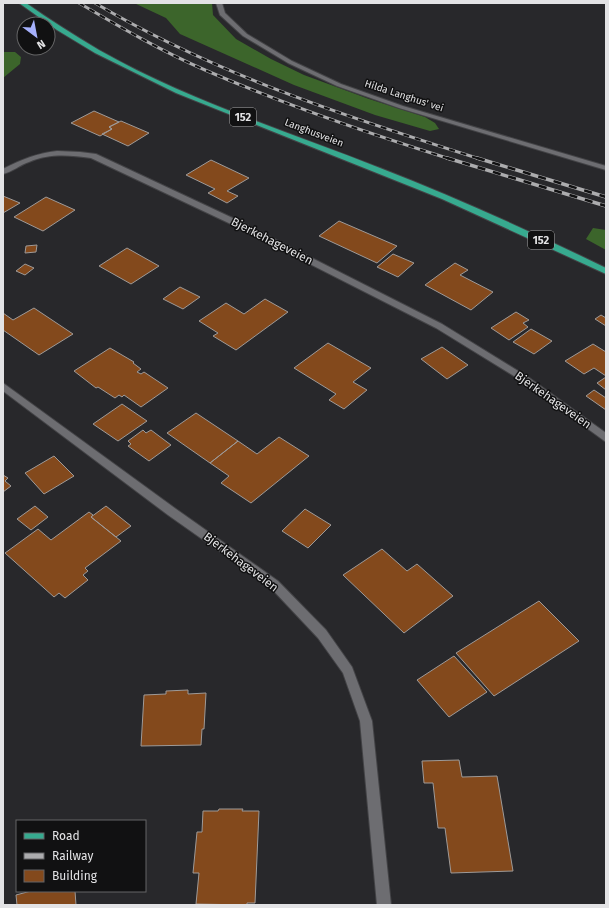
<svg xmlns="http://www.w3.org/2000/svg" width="609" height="908" font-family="'Fira Sans',sans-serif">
<rect width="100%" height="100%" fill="#28282b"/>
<path fill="#3c652b" d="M134,3H212L213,15L236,39L271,59L304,75L369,99L425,117L435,123L439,129L430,131L375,115L294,85L180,34L166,18Z
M3,52H15L21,57L20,64L3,78Z
M593,228L606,230V250L586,239Z"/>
<path fill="#83491c" stroke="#9e9a98" d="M94,111L119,122L109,127L112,129L100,136L71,123Z
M121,121L149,133L128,146L102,134L112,129L109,127Z
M211,160L249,178L227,191L238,196L227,203L208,193L215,189L186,175Z
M3,196L20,203L3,213Z
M46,197L75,210L43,231L14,217Z
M339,221L397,246L377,263L319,236Z
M37,245L36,252L25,253L26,246Z
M127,248L159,266L131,284L99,266Z
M393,254L414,263L398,277L377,267Z
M455,263L468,270L460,275L493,292L471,310L425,285Z
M25,264L34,268L25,275L16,271Z
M180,287L200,297L183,309L163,299Z
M265,299L288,312L236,350L213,336L218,333L199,321L226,303L244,314Z
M34,308L73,334L39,355L3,330V313L13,320Z
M516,312L529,320L523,323L528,327L509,340L491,328Z
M601,315L606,318V326L595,319Z
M531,329L552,341L534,354L513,342Z
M328,343L371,368L353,382L367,390L344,409L329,400L336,394L294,368Z
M593,344L606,352V376L594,368L584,374L565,361Z
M442,347L468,365L447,379L421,359Z
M110,348L134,362L133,363L141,369L137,372L141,374L144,372L168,388L141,407L124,395L122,397L119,395L115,398L98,387L96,388L74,371Z
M606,377V390L597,383Z
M594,390L606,398V410L586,396Z
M122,404L147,421L118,441L93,424Z
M196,413L238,441L210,463L167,433Z
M143,430L146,433L151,430L171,445L149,461L128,446L131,444L128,441Z
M279,437L309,456L251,503L221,483L229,476L210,463L238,441L257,454Z
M54,456L74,476L44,494L25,473Z
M3,475L8,478L5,481L11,486L3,492Z
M35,506L48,517L31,530L17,519Z
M106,506L131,526L116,537L91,517Z
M305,509L331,525L308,548L282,531Z
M89,512L93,515L91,517L121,541L85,568L88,571L83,575L88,580L65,598L59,593L54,597L5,553L38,529L51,540Z
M382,549L407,571L417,564L453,596L404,633L343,575Z
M539,601L579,641L494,696L456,653Z
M454,656L487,692L449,717L417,680Z
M188,690V694L206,693L204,729H202L201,745L141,746L144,695L166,694V691Z
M459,760L462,777L497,776L513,871L451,873L445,828H438L433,783H424L422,761Z
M219,809H243L242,811H259L255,903H247V905L196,904L199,873H193L197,832H202L203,811H218Z
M31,891H75L76,905H17L16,895Z"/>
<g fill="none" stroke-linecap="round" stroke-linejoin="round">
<g stroke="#434346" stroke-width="2">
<path id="minor" d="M216,3H222L225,13L247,34L292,61L341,84L403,106L606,166V170L399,108L337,86L288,63L243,36L220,15Z
M57,151L80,152L96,154L239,221L442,324L528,377L606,433V442L522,381L436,328L233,225L91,158C70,155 49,153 29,162C20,165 12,172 3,174V169C20,160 37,153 57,151Z
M3,383L176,509L278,581L326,630L352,667L372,721L391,905H377L360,721L343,673L318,638L270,587L168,515L3,391Z"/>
</g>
<g stroke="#434346" stroke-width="2">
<path id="primary" d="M19,3H26C50,20 74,35 99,50C187,100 286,131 380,168C457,198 532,232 606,268V274L442,199L176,93L95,53L57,30Z"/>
</g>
<use href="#minor" fill="#6d6d71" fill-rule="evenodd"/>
<use href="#primary" fill="#37aa8f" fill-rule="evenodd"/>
<g stroke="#acacae" stroke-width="3">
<path id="rail-far1" d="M79,3C120,27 161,51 205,70C285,105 367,133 450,159
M95,3C215,74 347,117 480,159"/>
</g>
<g stroke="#acacae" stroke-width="3.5">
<path id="rail" d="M447,158L606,206
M477,158L606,197"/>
</g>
<use href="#rail-far1" stroke="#111112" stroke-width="2" stroke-dasharray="6" stroke-linecap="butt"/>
<use href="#rail" stroke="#111112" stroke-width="2.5" stroke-dasharray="8" stroke-linecap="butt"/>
</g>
<g text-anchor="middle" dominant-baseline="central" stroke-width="3" stroke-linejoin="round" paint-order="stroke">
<g font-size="10" fill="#e3e3e5" stroke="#111112">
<text transform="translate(404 96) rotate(18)">Hilda Langhus' vei</text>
<text transform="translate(314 133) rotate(21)">Langhusveien</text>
</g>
<g fill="#111112" stroke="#a4a4a6" stroke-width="1">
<rect x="230" y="108" width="26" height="18" rx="3"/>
<rect x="528" y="231" width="26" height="18" rx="3"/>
</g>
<g font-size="11" font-weight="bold" fill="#e3e3e5">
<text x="243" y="117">152</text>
<text x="541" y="240">152</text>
</g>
<g font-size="12" fill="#e3e3e5" stroke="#111112">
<text transform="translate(272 241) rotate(27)">Bjerkehageveien</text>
<text transform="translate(553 400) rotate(35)">Bjerkehageveien</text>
<text transform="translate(241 562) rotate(37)">Bjerkehageveien</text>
</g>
</g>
<rect width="609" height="908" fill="none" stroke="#e3e3e5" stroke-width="8"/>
<rect x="16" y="820" width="130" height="72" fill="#111112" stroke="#656566"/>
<rect x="24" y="833" width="20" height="6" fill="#37aa8f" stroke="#656566"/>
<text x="52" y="840" font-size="12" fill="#e3e3e5">Road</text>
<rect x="24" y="853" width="20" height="6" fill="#acacae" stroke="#656566"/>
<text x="52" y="860" font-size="12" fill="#e3e3e5">Railway</text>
<rect x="24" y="870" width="20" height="12" fill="#83491c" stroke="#656566"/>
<text x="52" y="880" font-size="12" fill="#e3e3e5">Building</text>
<g transform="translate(36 36) rotate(148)"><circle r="19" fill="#111112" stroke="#656566"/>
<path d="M0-3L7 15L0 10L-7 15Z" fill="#a6b1fc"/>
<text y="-6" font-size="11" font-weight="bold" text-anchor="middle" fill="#e3e3e5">N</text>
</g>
</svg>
